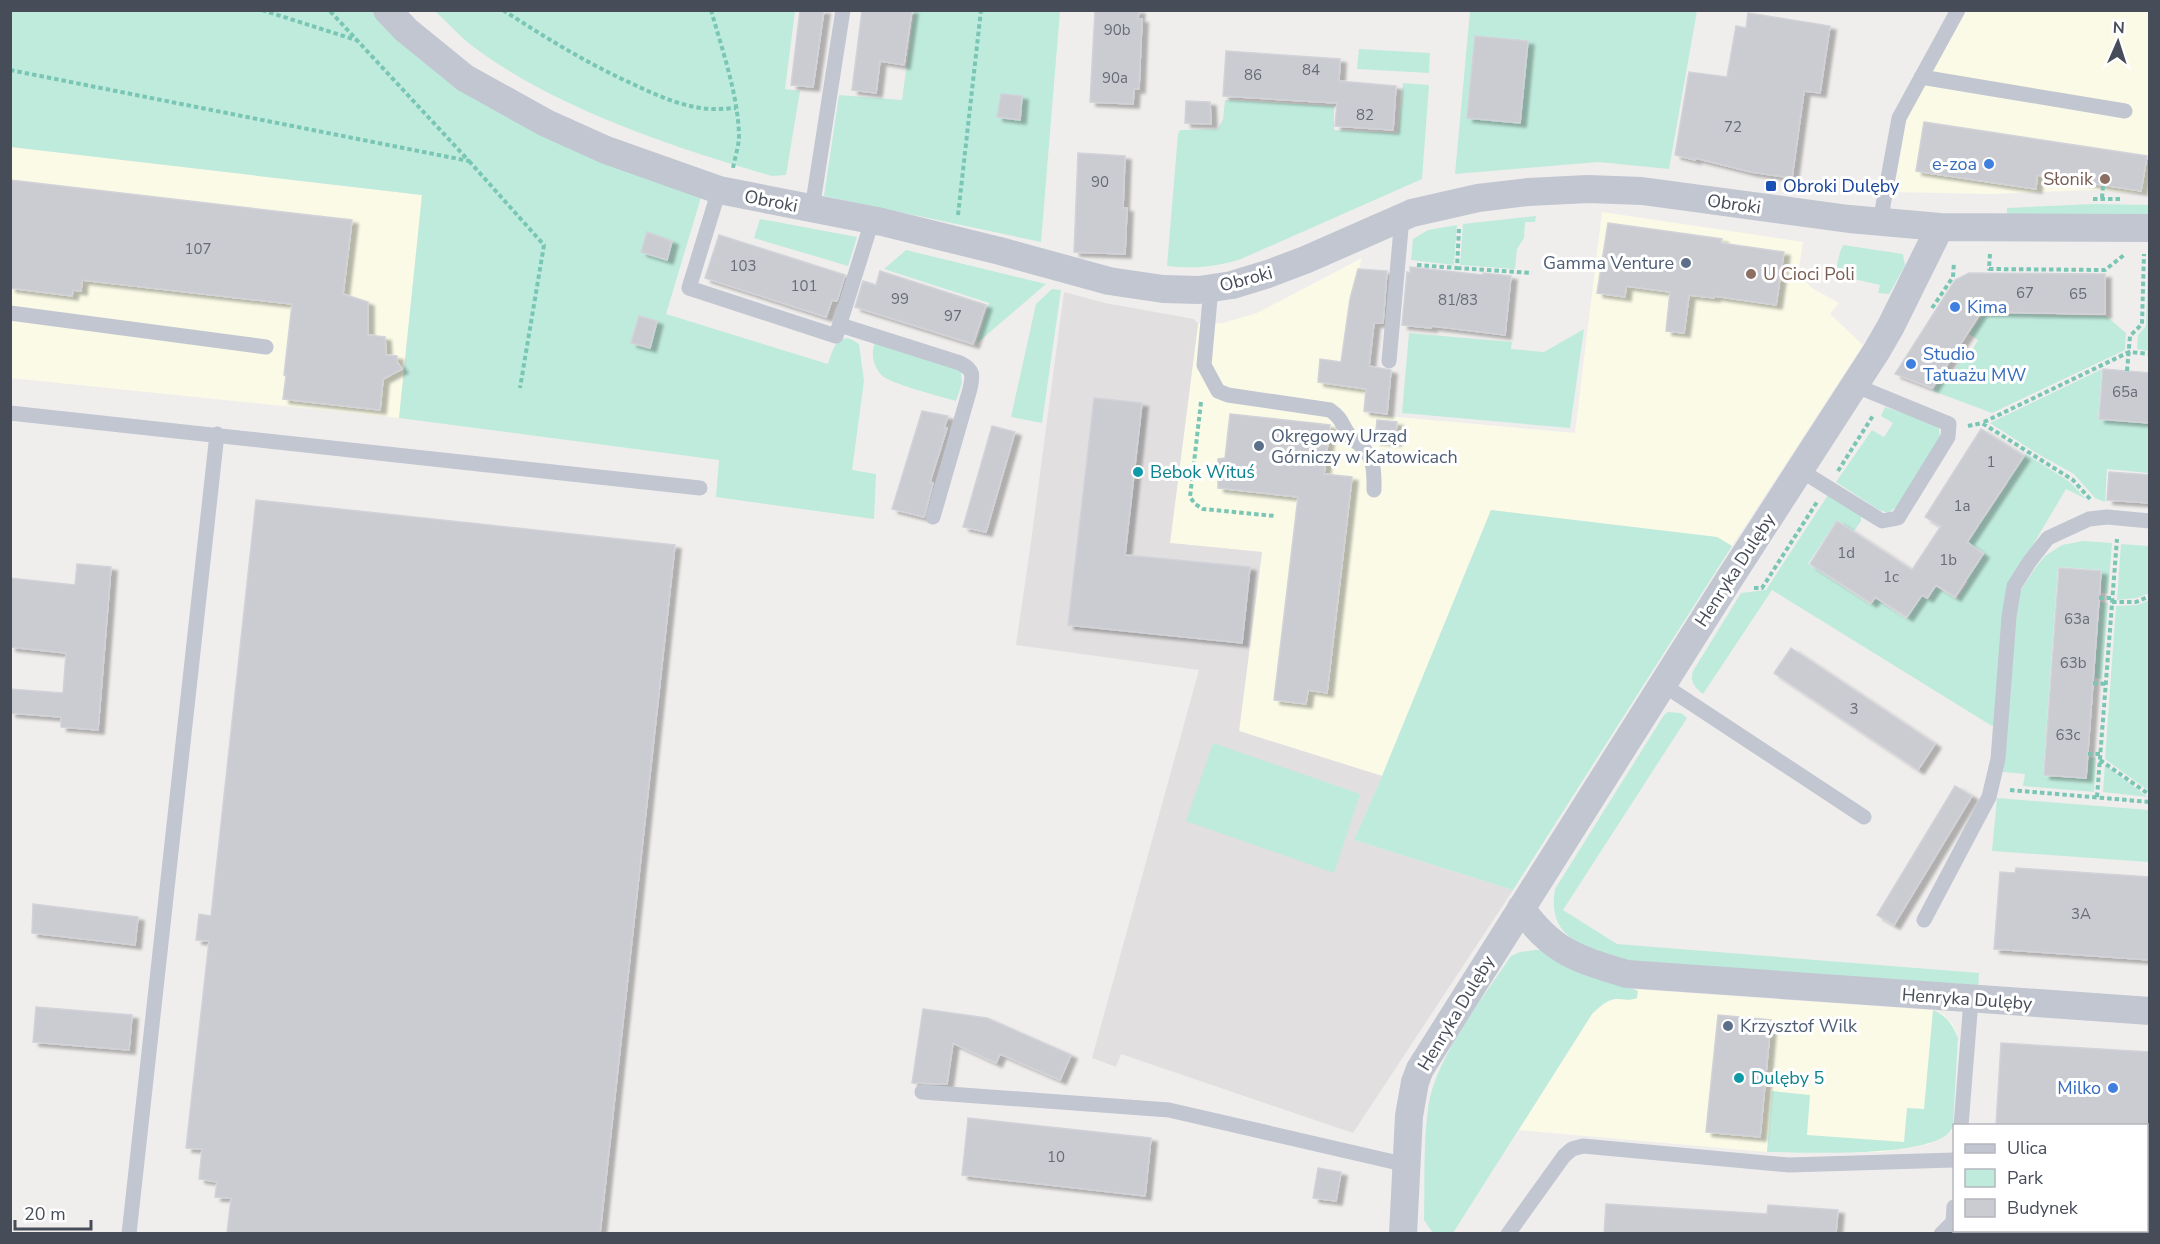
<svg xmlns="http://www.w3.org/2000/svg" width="2160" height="1244" font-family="'Nunito Sans',sans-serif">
<defs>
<filter id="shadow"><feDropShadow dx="6" dy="4" stdDeviation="1.5" flood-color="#0004"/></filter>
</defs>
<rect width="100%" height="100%" fill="#f0eeed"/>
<path fill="#fafae7" d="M1965,11H2149V194L2093,190L1990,194L1894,192L1906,120Z
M11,147L422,195L399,418L11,378Z
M1602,212L1803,242L1799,268L1803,279L1812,288L1839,303L1830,314L1863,345L1732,546L1717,537L1491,510L1382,776L1239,731L1262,552L1170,543L1198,324L1223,323L1257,313L1362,258L1350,299L1341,362L1321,359L1318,382L1366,389L1364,414L1575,433Z
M1633,989L1933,1010L1944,1015L1953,1025L1958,1038L1952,1131L1929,1144L1882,1152H1767L1519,1130L1592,1014L1605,1003L1615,999L1631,1000L1638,991Z"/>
<path fill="#e1dfdf" d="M1064,292L1105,303L1194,319L1198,324L1170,543L1262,552L1239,731L1382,776L1354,840L1513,890L1353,1133L1121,1054L1116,1067L1092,1058L1199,670L1016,645L1031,542Z"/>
<path fill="#bfebdc" d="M11,11H373L396,35L702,194L666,314L828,364C833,349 838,328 859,344L864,381L852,470L876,474L874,519L716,497L719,460L399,418L422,195L11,147Z
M435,11H795L785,89L800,91L786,175L772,176C675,148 557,109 475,48C461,38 448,23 435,11Z
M914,11H1060L1041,242L824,196L839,95L902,100Z
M1470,11H1697L1669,169L1598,162L1455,174Z
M1359,49L1430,53L1429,73L1357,69Z
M1403,83L1429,85L1422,179L1241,259C1216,267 1194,269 1167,266L1178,134L1180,130L1218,129L1223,119L1225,100L1334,106V130L1398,133Z
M2092,204L2149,205V214H2007V208Z
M1536,216L1535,222H1525L1524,238L1517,249L1515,269L1460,265L1463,224Z
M760,219L857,237L848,266L754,238Z
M1457,225L1454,265L1411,260L1413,239L1428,230Z
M1843,245L1903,254L1905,266L1889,294L1878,293L1880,285L1841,276L1834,279L1840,252Z
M906,250L1046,284L976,344L989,303L884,269Z
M2148,263L2150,264L2149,351L2137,349L2138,335L2146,326Z
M1052,289L1061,290L1042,423L1011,417L1036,304Z
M1983,313L2106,316L2126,333L2125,350L1992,413L1933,391L1948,367L1954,371L1963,356L1967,359L1978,340L1969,334Z
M1584,329L1570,428L1402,413L1409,333L1512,342L1511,349L1544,352Z
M875,343L956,368L961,372L962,383L956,401C939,396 898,386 884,377C874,370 870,354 875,343Z
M2102,369L2098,419L2150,424L2149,473L2107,469L2105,502L2095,498L2074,474L2038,454L1990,423Z
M1885,407L1935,424L1939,428L1940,439L1897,507L1888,513L1879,510L1836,482L1872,430L1884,437L1893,423L1881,416Z
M2026,454L2070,482L2086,499L2066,489L2027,555L1996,723L1992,726L1772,590L1703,694C1694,687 1690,682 1693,671L1741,593L1766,590L1828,495L1861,516V521L1854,531L1837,520L1808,564L1871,605L1876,599L1906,619L1922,596L1928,600L1936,587L1956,599L1968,582L1961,577L1966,569L1972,573L1985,553L1968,543L1979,526L1973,522L1979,514L1985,517L2008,483L2002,478L2007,469L2014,473Z
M1491,510L1717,537L1732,546L1513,890L1354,840L1382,776Z
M2083,541L2112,543L2108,593H2101L2102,570L2058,567L2043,776L2087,779L2089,757L2096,758L2094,792L2023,786L2025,774L2003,772L2016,616L2020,591L2036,567L2045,556L2062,545Z
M2121,544L2149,546V593L2137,598L2117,600Z
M2149,600V791L2105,759L2116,606L2138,605Z
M2100,602L2108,603L2102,679L2094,678Z
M1668,712L1681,713L1687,718L1563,910L1617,944L1979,973L1978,990L1627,962C1588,947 1546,941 1555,889L1664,715Z
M1213,743L1360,794L1334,873L1186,821Z
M2105,765L2148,797L2103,792Z
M1997,798L2149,810V862L1992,851Z
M1536,950H1543L1638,991L1637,998C1630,1001 1625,999 1617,999C1607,999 1599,1007 1592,1014L1453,1233H1433L1424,1220C1425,1183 1423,1145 1428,1109C1434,1059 1483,998 1511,956L1520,952Z
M1933,1010C1947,1016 1952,1024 1958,1038L1953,1126C1944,1160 1798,1152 1767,1152L1772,1091L1810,1095L1807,1135L1904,1142L1907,1108L1924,1109Z"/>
<path fill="#cbccd2" stroke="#d2d2d9" stroke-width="1.5" filter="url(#shadow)" d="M800,10H824L813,87L791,85Z
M862,10H912L904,65L880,61L876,93L852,90Z
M1095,10H1139L1138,19H1142L1139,89H1134L1133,104L1090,102Z
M1748,13L1830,26L1820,93L1804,91L1792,178L1751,172L1695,158V160L1675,155L1689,72L1727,77L1736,26L1746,28Z
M1475,36L1528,41L1520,123L1467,118Z
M1226,51L1340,59L1339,81L1396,86L1393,130L1335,126L1337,103L1223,96Z
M1001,94L1022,96L1020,120L997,117Z
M1186,101L1210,102L1211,124L1185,123Z
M1924,122L2147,156L2141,191L2037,175L2036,189L1916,171Z
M1078,153L1125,156L1123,208H1127L1125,254L1074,252Z
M10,180L352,220L343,294L368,302V335L385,337L386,355L397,356V362L402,369L383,379L380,410L283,399L286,376L284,375L292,304L82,280L81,291L73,290L72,296L10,288Z
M1608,223L1722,239L1721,243L1784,252L1776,305L1714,296V298L1689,295L1684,333L1666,331L1670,292L1626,286L1625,297L1597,293Z
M647,232L672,241L667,260L641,252Z
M719,235L845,275L837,301L832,300L826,317L705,278Z
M1410,267L1483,275V273L1511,276L1505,335L1432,326L1431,328L1402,325L1407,272L1410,273Z
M1358,269L1387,271L1383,323H1374L1369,366L1391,370L1387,414L1364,411L1366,389L1318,382L1320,359L1341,362L1350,299Z
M880,271L986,305L973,344L855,307L863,281L876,285Z
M1969,273L2105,274V314L1981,312L1932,388L1895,374L1955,280Z
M639,316L657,321L650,348L631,343Z
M2103,369L2150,373V423L2099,419Z
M1094,398L1142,403L1125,555L1250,567L1242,643L1068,625Z
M922,411L948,416L944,428H947L930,482L933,483L924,517L892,509Z
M1230,414L1330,425L1324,474L1352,477L1327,693L1308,690L1306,704L1274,700L1298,497L1218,488V459L1225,458Z
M1377,420L1397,422L1395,442L1375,440Z
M992,426L1015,432L986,532L963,527Z
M1981,429L2024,456L1967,542L1983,554L1955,597L1936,585L1927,598L1922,595L1907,617L1875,597L1871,603L1810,564L1837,521L1912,570L1941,526L1925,517Z
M2109,472L2150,475V503L2107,500Z
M256,500L675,545L600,1233H227L231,1198L215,1197L217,1182L199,1179L202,1149L186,1148L209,941L196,940L199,914L211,916Z
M77,564L111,567L98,730L61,727V717L10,713V689L63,693L66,653L10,647V578L75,585Z
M2059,568L2101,571L2086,778L2044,775Z
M1791,648L1935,744L1918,770L1774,673Z
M1955,786L1972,796L1894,925L1877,915Z
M2016,868L2150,877V960L1994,949L2000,872L2015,873Z
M33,904L138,917L135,945L32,933Z
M36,1007L132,1015L129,1050L33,1042Z
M923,1009L987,1018L1071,1055L1060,1080L1000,1054L996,1063L953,1043L947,1084L912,1083Z
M1718,1015L1771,1020L1760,1137L1706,1132Z
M2001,1043L2150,1052V1125H1996Z
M968,1118L1151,1138L1145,1196L962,1175Z
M1318,1168L1341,1172L1336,1201L1313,1198Z
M1606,1204L1767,1214L1768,1205L1838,1210L1836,1233H1604Z"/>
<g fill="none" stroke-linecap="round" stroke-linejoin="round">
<path stroke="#7ac6b5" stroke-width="4" stroke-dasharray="4.5 3" stroke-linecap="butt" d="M262,10L356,40
M503,10C546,38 588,64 635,85C654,94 674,103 695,107C708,110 722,109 736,108
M711,10C722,49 738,95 739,135C739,146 735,157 733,168
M10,70L469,161L329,10
M469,161L544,245L520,388
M2102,198L2103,186
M2093,199H2122
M958,215L981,10
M1990,254L1989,269L2105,270L2124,255
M1417,265L1457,268L1459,229
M1457,268L1532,273
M1932,308L1953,277L1954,262
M2127,371L2130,336L2142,324L2144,254
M1201,402L1190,497L1195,504L1203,509L1275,516
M1968,426L1982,423
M1838,471L1874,414
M2090,499L2073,480L1982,423L2129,352L2150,354
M1754,588H1762L1817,502
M2099,598H2113
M2112,602H2136L2150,596
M2093,683L2106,684
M2088,754H2100
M2100,760L2150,795
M2010,790L2150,802
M2097,797L2117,539"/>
<path stroke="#c2c6d1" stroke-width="15" d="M1921,77L2125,111
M719,190L689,288L836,336L872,221
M812,209L843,10
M1880,222L1899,118L1958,10
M1211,288L1204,365L1218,391L1228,395L1330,410C1344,420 1341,425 1350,436C1354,441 1360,444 1364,449C1375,460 1374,476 1374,490
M10,313L266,347
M840,325L960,363C974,370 973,375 970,389L933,517
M1389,361L1402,218
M10,413L700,488
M1800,470L1882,521L1898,518L1948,437L1949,424L1854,385
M1662,684L1864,817
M1924,920L1989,797L1998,759L2009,617L2014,586L2030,561L2048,538L2089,519L2107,517L2150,521
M922,1092L1169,1110L1407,1165
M1961,1126L1971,1000
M129,1234L217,434
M1508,1234L1564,1156L1572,1149L1583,1146L1789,1165L1954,1160
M1941,1234L1953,1222L1954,1207"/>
<path stroke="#c2c6d1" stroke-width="28" d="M387,10L406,30L465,78L546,123L606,150L719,190L882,222L1000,251L1109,281L1163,289L1199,290L1232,285L1268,274L1305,260L1412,213L1478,198L1528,192L1588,189L1642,191L1849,219L1940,227L2150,228
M1521,908C1552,952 1577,959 1627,974L2150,1011
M1403,1234L1409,1116L1415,1082L1420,1069L1728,581L1876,352L1891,326L1940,227"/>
</g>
<g fill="#3f7fe0" stroke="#fff" stroke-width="2">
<circle cx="1989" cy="164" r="6"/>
<circle cx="1955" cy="307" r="6"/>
<circle cx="1911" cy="364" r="6"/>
<circle cx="2113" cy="1088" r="6"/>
</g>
<g fill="#8d6e63" stroke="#fff" stroke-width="2">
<circle cx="2105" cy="179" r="6"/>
<circle cx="1751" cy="274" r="6"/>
</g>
<rect fill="#1a4fb4" stroke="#fff" stroke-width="2" x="1765" y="180" width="12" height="12" rx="3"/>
<g fill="#5c6f8a" stroke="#fff" stroke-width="2">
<circle cx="1686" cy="263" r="6"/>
<circle cx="1259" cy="446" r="6"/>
<circle cx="1728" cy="1026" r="6"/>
</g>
<g fill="#0f9aa8" stroke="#fff" stroke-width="2">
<circle cx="1138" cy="472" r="6"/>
<circle cx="1739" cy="1078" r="6"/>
</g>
<g text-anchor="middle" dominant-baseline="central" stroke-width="6" stroke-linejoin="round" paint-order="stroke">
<g font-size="15" fill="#686c77">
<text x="1117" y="30">90b</text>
<text x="1311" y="70">84</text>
<text x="1253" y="75">86</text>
<text x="1115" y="78">90a</text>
<text x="1365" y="115">82</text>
<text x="1733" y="127">72</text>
<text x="1100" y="182">90</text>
<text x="198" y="249">107</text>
<text x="743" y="266">103</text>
<text x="804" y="286">101</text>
<text x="2025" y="293">67</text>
<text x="2078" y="294">65</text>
<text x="900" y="299">99</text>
<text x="1458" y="300">81/83</text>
<text x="953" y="316">97</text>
<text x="2125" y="392">65a</text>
<text x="1991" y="462">1</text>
<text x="1962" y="506">1a</text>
<text x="1846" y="553">1d</text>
<text x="1948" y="560">1b</text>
<text x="1891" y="577">1c</text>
<text x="2077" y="619">63a</text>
<text x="2073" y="663">63b</text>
<text x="1854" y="709">3</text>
<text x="2068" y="735">63c</text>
<text x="2081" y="914">3A</text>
<text x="1056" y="1157">10</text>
</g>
<g font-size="18" fill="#366cbe" stroke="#fff" text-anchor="end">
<text x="1977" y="164">e-zoa</text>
<text x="1967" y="307" text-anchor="start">Kima</text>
<text x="1923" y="354" text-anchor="start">Studio<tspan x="1923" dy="21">Tatuażu MW</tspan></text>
<text x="2101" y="1088">Milko</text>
</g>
<g font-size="18" fill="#785e54" stroke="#fff" text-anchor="end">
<text x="2093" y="179">Słonik</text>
<text x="1763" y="274" text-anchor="start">U Cioci Poli</text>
</g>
<g font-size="18" fill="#164399" stroke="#fff" text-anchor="start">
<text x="1783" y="186">Obroki Dulęby</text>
</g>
<g font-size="18" fill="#474c59" stroke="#fff">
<text transform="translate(771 201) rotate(11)">Obroki</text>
<text transform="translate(1734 204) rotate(8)">Obroki</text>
<text transform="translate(1246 279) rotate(-15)">Obroki</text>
<text transform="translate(1735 570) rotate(-57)">Henryka Dulęby</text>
<text transform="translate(1967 999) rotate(4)">Henryka Dulęby</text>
<text transform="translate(1456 1013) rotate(-59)">Henryka Dulęby</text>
</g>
<g font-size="18" fill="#4e5e75" stroke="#fff" text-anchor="start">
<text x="1674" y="263" text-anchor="end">Gamma Venture</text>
<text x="1271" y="436">Okręgowy Urząd<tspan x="1271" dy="21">Górniczy w Katowicach</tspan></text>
<text x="1740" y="1026">Krzysztof Wilk</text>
</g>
<g font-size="18" fill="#0d838f" stroke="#fff" text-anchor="start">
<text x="1150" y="472">Bebok Wituś</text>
<text x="1751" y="1078">Dulęby 5</text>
</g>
</g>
<rect width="2160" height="1244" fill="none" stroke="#474c59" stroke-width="24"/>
<rect x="1953" y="1124" width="195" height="108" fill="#ffffff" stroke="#b5b7bd" stroke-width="1.5"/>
<rect x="1965" y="1144" width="30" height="9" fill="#c2c6d1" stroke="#b5b7bd" stroke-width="1.5"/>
<text x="2007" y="1154" font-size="18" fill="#474c59">Ulica</text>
<rect x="1965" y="1169" width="30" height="18" fill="#bfebdc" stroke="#b5b7bd" stroke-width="1.5"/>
<text x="2007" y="1184" font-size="18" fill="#474c59">Park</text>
<rect x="1965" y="1199" width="30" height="18" fill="#cbccd2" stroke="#b5b7bd" stroke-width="1.5"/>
<text x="2007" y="1214" font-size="18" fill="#474c59">Budynek</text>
<g transform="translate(2118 42) rotate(3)" stroke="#ffffff" stroke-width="4.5" paint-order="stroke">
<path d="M0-4.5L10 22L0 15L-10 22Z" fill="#474c59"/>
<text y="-9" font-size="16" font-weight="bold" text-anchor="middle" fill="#474c59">N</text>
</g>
<path d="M15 1220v9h76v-9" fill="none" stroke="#474c59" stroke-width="3"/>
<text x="24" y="1220" font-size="18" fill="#474c59" stroke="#ffffff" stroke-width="4.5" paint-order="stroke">20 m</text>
</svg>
